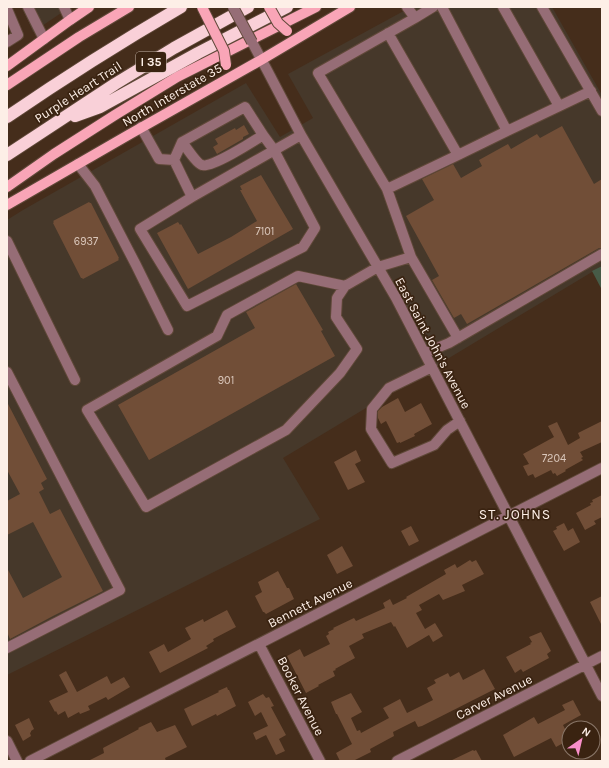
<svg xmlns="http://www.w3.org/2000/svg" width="609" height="768" font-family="Karla,sans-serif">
<rect width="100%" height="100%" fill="#452d1b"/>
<path fill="#46382a" d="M22,7H70L33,32Z
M411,7H552L602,95V266L283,458L320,519L7,675V220L23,210L246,83L280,137L313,118L288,74Z"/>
<path fill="#475b47" d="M602,266V290L592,271Z"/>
<path fill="#714e37" d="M244,125L249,134L243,137V139L217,154L213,147L218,144L215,139L235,128L236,130Z
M562,126L594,184L602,179V248H599L467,324L461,314L454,318L432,280L439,276L406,216L434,200L422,179L453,164L461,178L482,166L479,160L508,144L511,149L537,134L540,138Z
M261,175L293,229L188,289L157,233L178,222L180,225L181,224L198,254L231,237L257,221L240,190H242L240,186Z
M89,202L90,203H91L119,258L118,259L119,260L83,279L82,278H81L53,223L54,222L53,221Z
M296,284L323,330L321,331L335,356L149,460L118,405L255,328L246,312Z
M398,398L405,412L421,403L432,424L414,434L415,436L400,443V442L397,443L386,421L381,424L378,418V411L382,407Z
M7,402L47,479L41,483L44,489L39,492L50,514L60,509L103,591L53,616L10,639L7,632V568L23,598L62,577L33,522L7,535V501L20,494L7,470Z
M602,421V442L580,452L583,457L581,458L583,460L565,470L566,471L557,476L555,473L553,474L551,470L535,478L533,474L528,476L523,466L529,464L523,454L554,437L548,426L557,422L568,445L580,438L578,433Z
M356,450L361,461L355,464L365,482L348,490L334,462Z
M602,495V517L594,521L596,524L585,530L576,513L591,505L590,503L593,502L592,500Z
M564,523L568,531L573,528L580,542L564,551L553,531L557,529L556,527Z
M411,526L419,541L409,546L401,531Z
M342,546L353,566L337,574L327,555Z
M470,560L472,562L476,560L484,574L462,585L465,591L443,600L439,594L419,605L422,610L416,613L425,629L435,623L443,636L433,642L429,635L407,648L395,626L394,627L391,622L362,634L364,638L349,646L355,658L335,669L336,670L333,671L335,676L318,685L319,686L306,693L287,656L300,649L304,657L330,644L326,636L329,634L328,632L334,629L333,628L354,618L356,621L385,608L383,603L390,599L393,605L407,598L406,597L446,574L444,570L455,564L457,568Z
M278,571L287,588H289L294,599L266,614L264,612H263L255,596L262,592L258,582Z
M602,596V626L590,602Z
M227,610L236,627L213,639L214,641L206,646L208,648L160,673L149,652L164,644L168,652L191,639L185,628L203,619L204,622Z
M541,632L551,651L547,654L549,658L523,672L521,669L515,673L506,657L531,644L530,643L532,642L529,637Z
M484,669L495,689L422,726L418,727L415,721L393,732L394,736L370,749L371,752L353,761H340L336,753L352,744L337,714H336L331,702L351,693L362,712L351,718L357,731L360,730L361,733L389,718L383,708L400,699L407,713L433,700L427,688L436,683L434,680L448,673L450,677L459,672L463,680Z
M66,671L77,692L107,676L111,684L124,677L130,687L108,700L106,697L88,706L90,710L80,714L79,712L68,718L65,711L58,715L56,711L55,712L49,701L68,692L59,675Z
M227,687L228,690H229L236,706L217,716L216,714L192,726L184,709L219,692L218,691Z
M263,694L266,698L269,697L274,706L271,707L286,735L279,739L285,751L276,755L266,735L256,740L253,733L268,726L261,712L255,716L248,702Z
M573,700L581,715L563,725L567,733L564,735L567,741L556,747L551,738L514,757L503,735L534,717L538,724L565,710L562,705Z
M29,718L34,729L31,731V732L30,733L31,736L23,741L15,725Z
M151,722L157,732L175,725L187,747L165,758L166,761H88L104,753L103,748L139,729L138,728Z
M473,750L474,751L476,750L482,761H450Z"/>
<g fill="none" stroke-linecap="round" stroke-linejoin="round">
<g stroke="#5f4838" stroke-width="12">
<path id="minor" d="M28,7L44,39
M64,7L70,20
M503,7L559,106
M542,7L602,111
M7,9L18,35L7,42
M415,18L433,7
M388,33L458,155L507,131L442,7
M252,42L267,70L301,135L396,298L602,696
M141,127L159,159L174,160L192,197L301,135
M507,131L591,91
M182,142C186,147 197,164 202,165C210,169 254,141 263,135
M174,160L182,142L245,107L263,135L274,150L315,228L303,247L187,306L140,229L192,197
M78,164L95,186L136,265L168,330
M387,189L458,155
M7,241L75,380
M411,257L458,338
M345,286L337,298L336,317L357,349L340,373L286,430L146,507L87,410L217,336L227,315L298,276L345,286L378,267L411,257L387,189L318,73L415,18L407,7
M425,353L449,343L602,254
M432,367L389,388L372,409L371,429L392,463L434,445L447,430L460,421
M7,372L120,590L7,648
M259,644L320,761
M7,741L17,761
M30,761L602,468
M397,761L602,656"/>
</g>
<g stroke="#5f4838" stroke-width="12">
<path id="major" d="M7,66L70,20L89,7
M7,85L79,37L129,7
M7,187L54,154L115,115L177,77L316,7
M7,205L130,134L261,60L350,7"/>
</g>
<g stroke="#5f4838" stroke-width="14">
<path id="highway" d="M75,116L100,107L198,53L287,7
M7,117C64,78 121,42 181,7
M7,155L115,84L174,48L248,7"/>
</g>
<use href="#minor" stroke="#966d76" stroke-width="10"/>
<use href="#major" stroke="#f9a5b7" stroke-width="10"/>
<use href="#highway" stroke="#f9d0d8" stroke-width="12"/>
<g stroke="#5f4838" stroke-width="12" stroke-linecap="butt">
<path id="minor-bridge" d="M233,7L252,42"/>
</g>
<g stroke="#5f4838" stroke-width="12" stroke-linecap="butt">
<path id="major-bridge" d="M202,7L224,51L226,65
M269,7L278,23L287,31"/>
</g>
<use href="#minor-bridge" stroke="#966d76" stroke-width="10"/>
<use href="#major-bridge" stroke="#f9a5b7" stroke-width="10"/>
</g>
<g text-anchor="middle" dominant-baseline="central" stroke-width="3.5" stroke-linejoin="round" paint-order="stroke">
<g font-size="11" fill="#dac7bb">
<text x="265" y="231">7101</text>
<text x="86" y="241">6937</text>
<text x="226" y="380">901</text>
<text x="554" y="458">7204</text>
</g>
<rect fill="#3a2311" stroke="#c2b2a7" stroke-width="1" x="136" y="52" width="30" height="20" rx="3"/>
<g font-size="12" font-weight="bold" fill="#fdefe7">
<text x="151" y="62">I 35</text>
</g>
<g font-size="13" fill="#fdefe7" stroke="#3a2311">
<text transform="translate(78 92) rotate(-33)">Purple Heart Trail</text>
<text transform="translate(172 95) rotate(-30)">North Interstate 35</text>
<text transform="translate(433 343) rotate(62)">East Saint John's Avenue</text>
<text transform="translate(310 603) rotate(-27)">Bennett Avenue</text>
<text transform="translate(301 696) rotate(63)">Booker Avenue</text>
<text transform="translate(494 697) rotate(-27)">Carver Avenue</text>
</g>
<g font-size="14" letter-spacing="1" fill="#fdefe7" stroke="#3a2311">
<text x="515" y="514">ST. JOHNS</text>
</g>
</g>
<rect width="609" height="768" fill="none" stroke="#fdefe7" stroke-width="16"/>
<g transform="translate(581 740) rotate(34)"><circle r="19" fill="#3a2311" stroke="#887567"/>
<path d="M0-3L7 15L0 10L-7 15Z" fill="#f98fc9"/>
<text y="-6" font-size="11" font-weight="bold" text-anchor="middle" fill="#fdefe7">N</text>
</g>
</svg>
